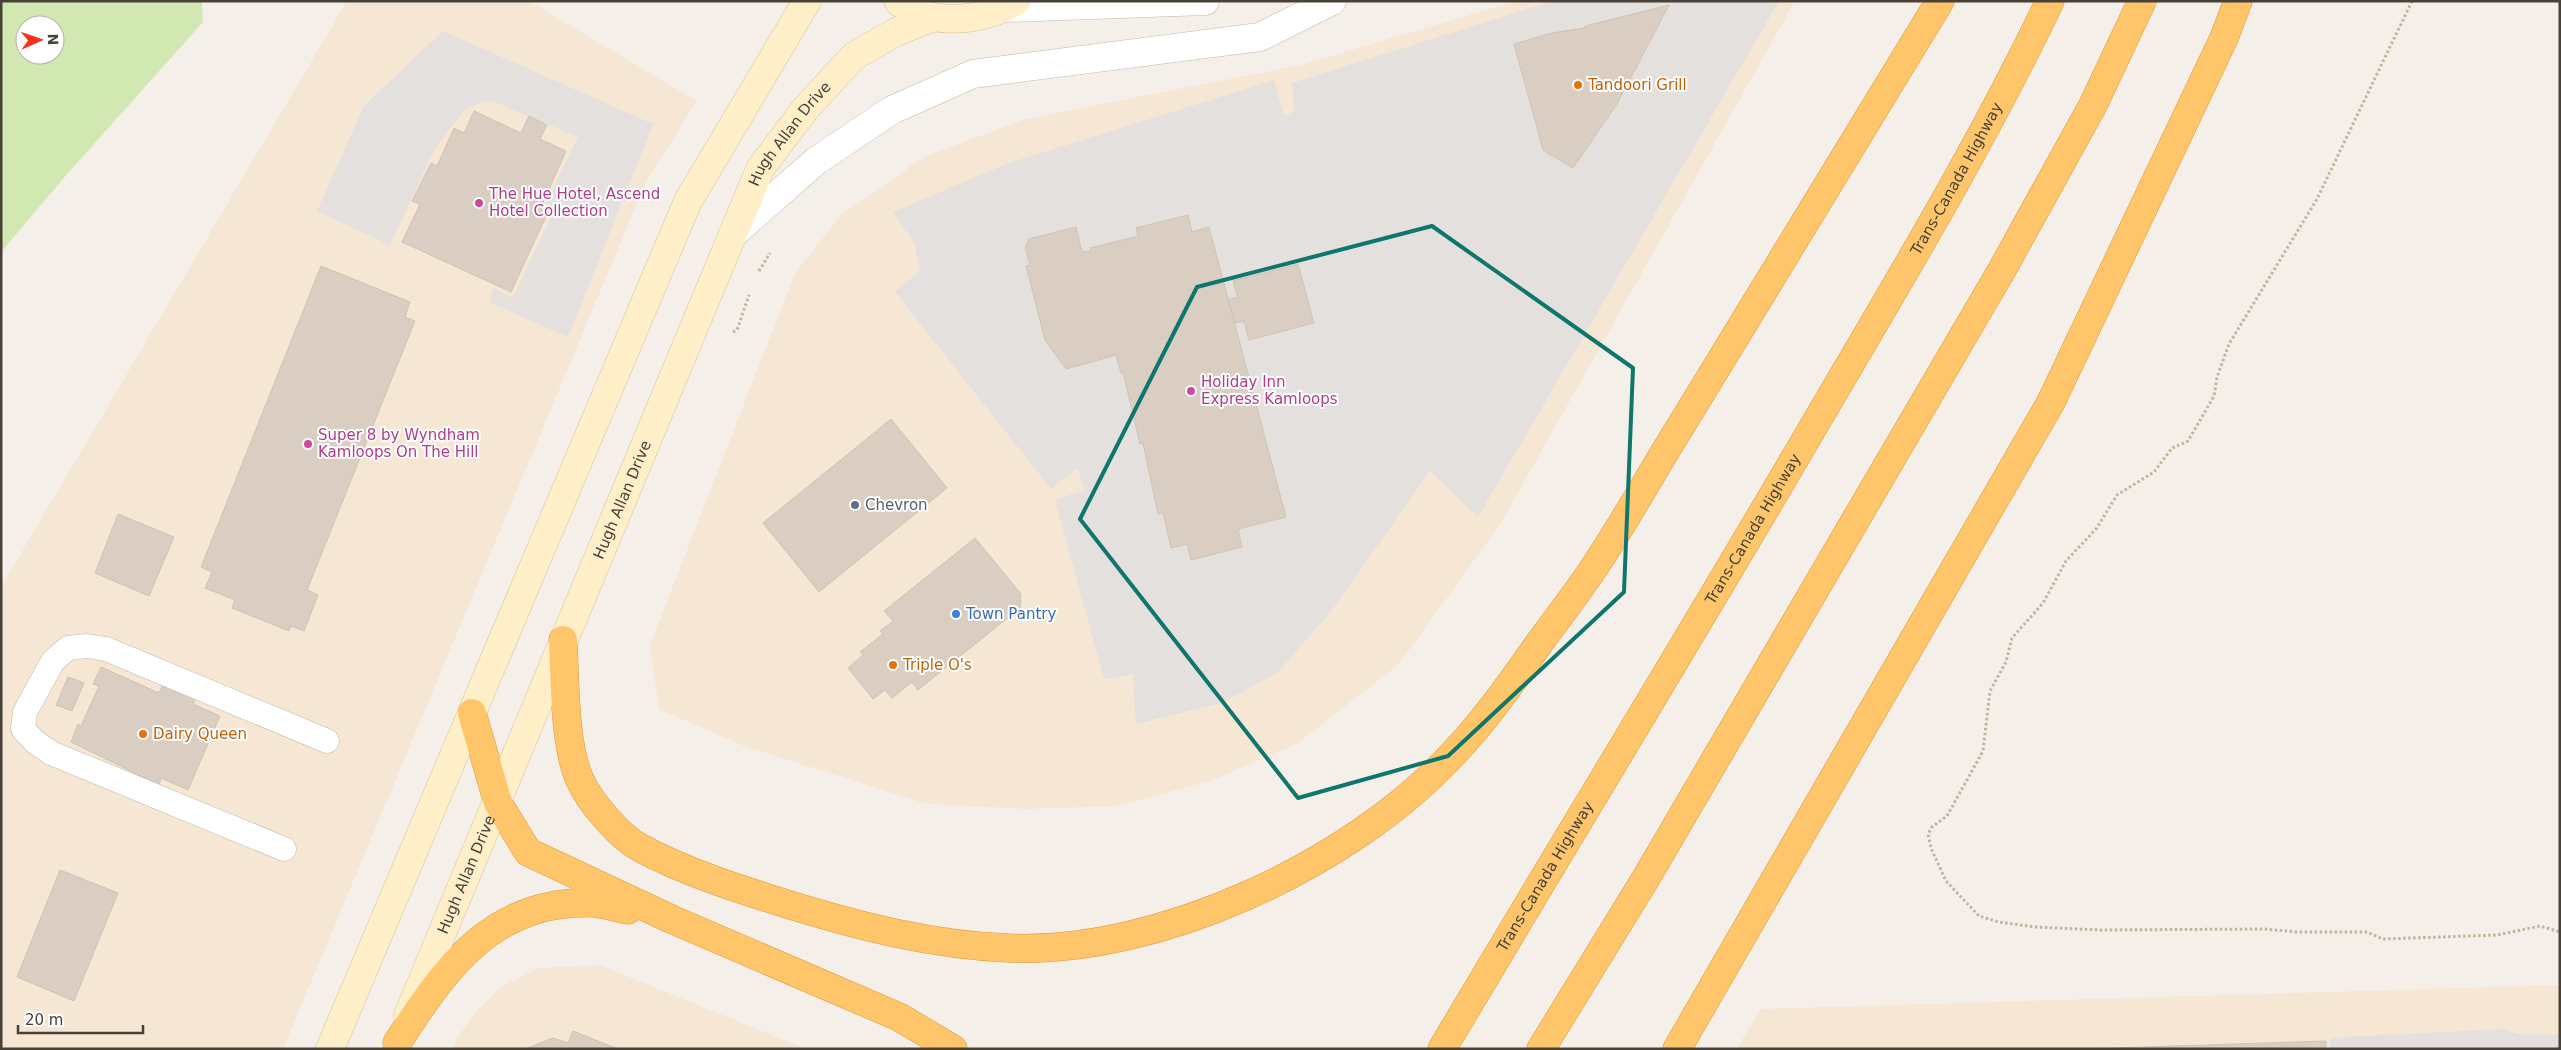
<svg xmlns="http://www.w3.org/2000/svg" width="2561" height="1050" font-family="'DejaVu Sans',sans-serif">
<rect width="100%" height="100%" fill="#f4f0e9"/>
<path fill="#f6e6d4" d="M347,1H529L697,101L646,182L283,1049H1V587Z
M1516,1H1795L1501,523L1399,664L1298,743L1213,780L1118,806L1026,809L927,804L744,746L659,709L650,645L795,273L842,214L924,157L1025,119L1301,65Z
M600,965L806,1049H452L456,1040L476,1011L501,987L538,968Z
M2560,985V1049H1736L1761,1009Z"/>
<path fill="#d2e8b2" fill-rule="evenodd" d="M1,1H202L203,22L68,173L1,252ZM25,25H55V55H25Z"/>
<path fill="#e3e0dd" d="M1553,1H1779L1478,517L1430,471L1332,610L1279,671L1224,702L1136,724L1133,674L1104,679L1055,500L1085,490L1077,468L1051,489L895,292L920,271L914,243L893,212L1009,163L1274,80L1283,114L1290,115L1294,108L1292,83Z
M443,31L653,124L568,337L489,302L494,288L513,298L554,210L547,202L578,137L495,102L483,101L463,111L433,152L390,245L317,211L364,106Z
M2502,1029L2517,1034L2560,1035V1049H2330V1038Z"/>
<path fill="#d9cec1" stroke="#d1c3b1" d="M1669,5L1617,104L1573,168L1543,150L1514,44L1552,33L1585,28V26Z
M474,111L521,133L529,116L547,125L540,139L566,151L542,205L550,208L511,292L402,242L420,204L412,201L431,163L437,166L454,128L464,133Z
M1188,215L1192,232L1209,227L1286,517L1238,529L1242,547L1191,560L1187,544L1171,548L1163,513L1158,514L1143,443L1140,444L1123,372L1121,373L1116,355L1066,369L1045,340L1026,266L1030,265L1025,248L1029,239L1076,227L1082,252L1091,251L1090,248L1138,236L1136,228Z
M1298,264L1314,323L1249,340L1244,321L1235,323L1232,312L1228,300L1238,297L1233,281Z
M321,266L410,302L405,317L415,321L307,590L318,595L304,631L291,626L289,631L232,608L235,600L205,588L212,572L201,567Z
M891,419L947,488L819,592L763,523Z
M118,514L174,537L149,596L95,573Z
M975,538L1021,594L1020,608L918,690L912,682L892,698L885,690L873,699L848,668L863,655L860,652L883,634L880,631L893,621L884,611Z
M101,667L159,693L163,684L195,699L193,704L220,716L188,790L161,778L159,785L71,742L78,724L81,726L99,686L93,684Z
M68,677L84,683L72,711L56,705Z
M60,870L118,893L74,1001L17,977Z
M573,1031L618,1049H525L553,1038L568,1043Z
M2326,1041V1049H2084Z"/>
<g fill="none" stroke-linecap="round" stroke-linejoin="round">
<g stroke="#c0b8ab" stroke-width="25">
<path id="service" d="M284,849L51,753L34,741L23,729L25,712L53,661L68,648L87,646L106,649L327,741"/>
</g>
<g stroke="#c0b8ab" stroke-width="29">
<path id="tertiary" d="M1006,8L1205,1
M733,234L816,161L892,110L973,74L1260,37L1332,1"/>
</g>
<g stroke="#d4c299" stroke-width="29">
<g id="secondary">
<path d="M898,1C928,27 985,22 1016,1"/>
<path id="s1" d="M408,1015L760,169L806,108L854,56L896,32L934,17"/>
<path d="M330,1049L688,201L807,1"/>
</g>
</g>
<g stroke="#de9939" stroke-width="29">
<g id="motorway">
<path d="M563,640C565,678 564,746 580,780C589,801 619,836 639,847C684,872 742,890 790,905C862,927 933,945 1008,948C1157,955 1351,864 1451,756C1484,722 1511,683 1538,645C1558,617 1579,591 1597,563C1627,518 1653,470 1682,424C1768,283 1854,142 1940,1"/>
<path d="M472,713L498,803L528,852L671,919L899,1017L953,1049"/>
<path d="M397,1043C446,967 493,899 594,903C606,904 617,908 628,910"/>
<path id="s2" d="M1442,1049C1571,832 1702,618 1829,400C1906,269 1984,139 2050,1"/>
<path d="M1541,1049L1646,878L2003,268L2093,105L2142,1"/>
<path d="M1677,1049L2051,402L2224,38L2238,1"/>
</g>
</g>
<path stroke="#c2b39c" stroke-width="3" stroke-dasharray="2.5 2.5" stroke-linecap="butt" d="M2412,1L2317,199L2229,344L2217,377L2214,396L2188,441L2172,448L2154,472L2117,495L2096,529L2066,561L2043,603L2012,638L2006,662L1990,691L1983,751L1947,816L1932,827L1928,834L1931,848L1946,881L1979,916L1999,922L2035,927L2101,930L2264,929L2298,932H2367L2383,939L2497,935L2540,926L2560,932
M759,271L770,253
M733,332L737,330L749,295"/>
<use href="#service" stroke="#fff" stroke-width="24"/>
<use href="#tertiary" stroke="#fff" stroke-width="28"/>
<use href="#secondary" stroke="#ffefc9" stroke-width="28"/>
<use href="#motorway" stroke="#fec56a" stroke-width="28"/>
</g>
<path fill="none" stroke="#0f766e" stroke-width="4" stroke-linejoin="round" d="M1432,226L1633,368L1624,592L1448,756L1298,798L1080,519L1197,287Z"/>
<g fill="#e8710a" stroke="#fff" stroke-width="2">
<circle cx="1578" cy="85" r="5"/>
<circle cx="893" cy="665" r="5"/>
<circle cx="143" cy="734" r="5"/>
</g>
<g fill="#d1479c" stroke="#fff" stroke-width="2">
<circle cx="479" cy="203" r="5"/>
<circle cx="1191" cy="391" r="5"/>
<circle cx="308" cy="444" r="5"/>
</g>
<circle fill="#5c6f8a" stroke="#fff" stroke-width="2" cx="855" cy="505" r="5"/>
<circle fill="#3f7fe0" stroke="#fff" stroke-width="2" cx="956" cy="614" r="5"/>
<g text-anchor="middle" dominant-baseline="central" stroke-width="4" stroke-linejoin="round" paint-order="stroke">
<g font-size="15" fill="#c56008" stroke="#fff" text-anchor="start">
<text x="1588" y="85">Tandoori Grill</text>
<text x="903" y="665">Triple O's</text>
<text x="153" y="734">Dairy Queen</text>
</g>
<g font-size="15" fill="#484137" stroke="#fff">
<text stroke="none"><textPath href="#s1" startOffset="962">Hugh Allan Drive</textPath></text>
<text stroke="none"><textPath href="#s2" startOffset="1011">Trans-Canada Highway</textPath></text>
<text stroke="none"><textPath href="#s1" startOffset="558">Hugh Allan Drive</textPath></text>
<text stroke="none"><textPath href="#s2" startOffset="606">Trans-Canada Highway</textPath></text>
<text stroke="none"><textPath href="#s1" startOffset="152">Hugh Allan Drive</textPath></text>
<text stroke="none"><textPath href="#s2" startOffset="201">Trans-Canada Highway</textPath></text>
</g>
<g font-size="15" fill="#b23c85" stroke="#fff" text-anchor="start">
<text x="489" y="194">The Hue Hotel, Ascend<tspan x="489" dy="17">Hotel Collection</tspan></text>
<text x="1201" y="382">Holiday Inn<tspan x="1201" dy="17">Express Kamloops</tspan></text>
<text x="318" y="435">Super 8 by Wyndham<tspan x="318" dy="17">Kamloops On The Hill</tspan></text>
</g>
<g font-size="15" fill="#4e5e75" stroke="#fff" text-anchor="start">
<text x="865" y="505">Chevron</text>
</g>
<g font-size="15" fill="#366cbe" stroke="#fff" text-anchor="start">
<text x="966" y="614">Town Pantry</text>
</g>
</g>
<rect width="2561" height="1050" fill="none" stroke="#484137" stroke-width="5"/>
<g transform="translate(40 40) rotate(88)"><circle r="24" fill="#ffffff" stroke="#b6b3af"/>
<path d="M0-4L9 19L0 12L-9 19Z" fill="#fa301a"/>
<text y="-8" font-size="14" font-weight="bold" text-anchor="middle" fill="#484137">N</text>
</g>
<path d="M18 1025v8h125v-8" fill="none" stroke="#484137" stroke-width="2.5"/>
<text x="25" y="1025" font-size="15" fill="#484137" stroke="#ffffff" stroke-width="4" paint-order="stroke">20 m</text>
</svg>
